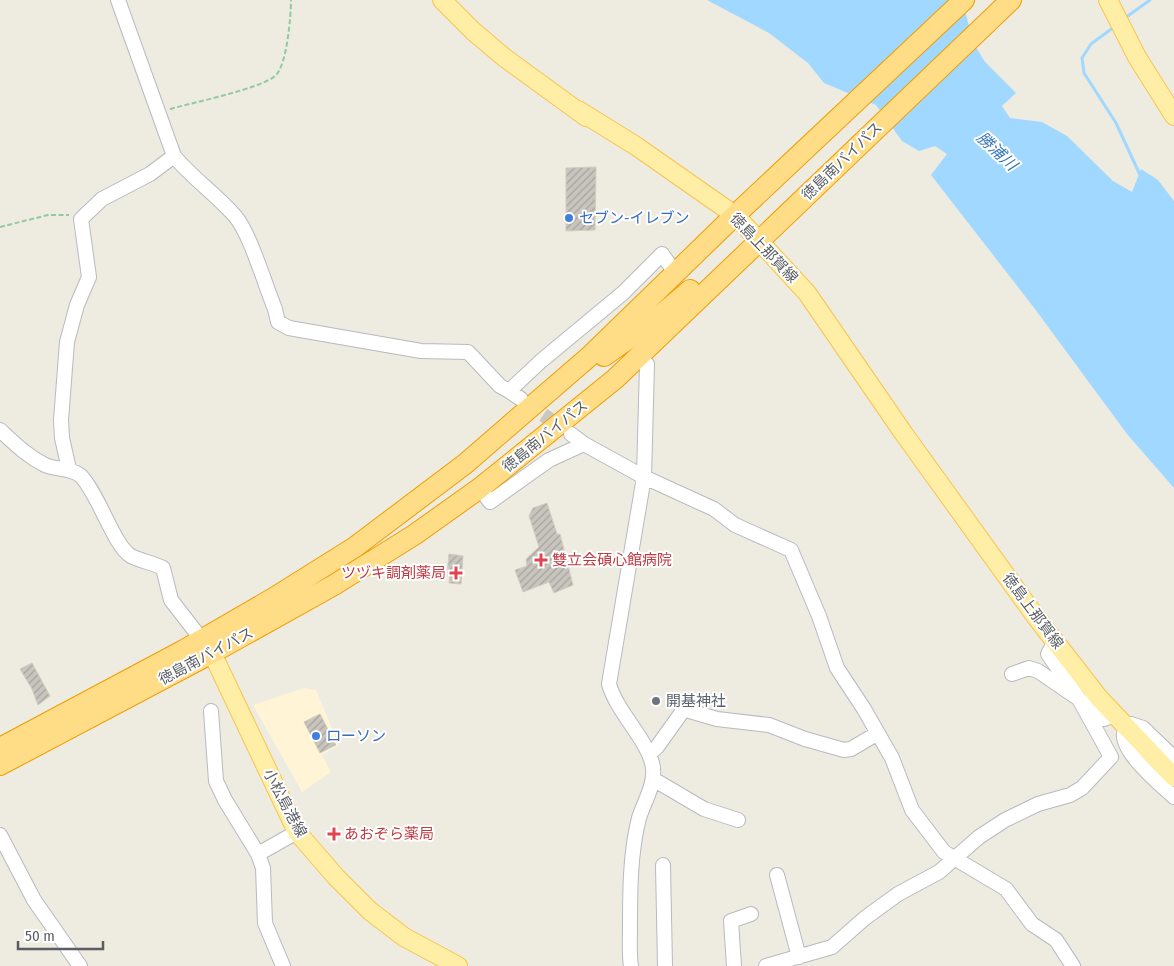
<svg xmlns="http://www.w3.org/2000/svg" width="1174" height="966" font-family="'Fira Sans Condensed','Noto Sans JP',sans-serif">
<defs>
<pattern id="building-hatch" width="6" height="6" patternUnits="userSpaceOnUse" patternTransform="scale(1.25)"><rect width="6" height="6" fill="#c9c5be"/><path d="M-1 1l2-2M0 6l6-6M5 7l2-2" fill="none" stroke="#a6a39e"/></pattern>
</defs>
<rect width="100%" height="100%" fill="#eeebe1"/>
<path fill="#fff4d5" d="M304,688L316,690L339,745L322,755L331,772L302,792L253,705Z"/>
<path fill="#a0d8ff" d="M707,0H947L965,11L974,44L985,62L1016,93L1002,106L1010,118L1042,122L1067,136L1113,181L1132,192L1141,169L1158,180L1174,201V488L1127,434L1035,309L931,175L947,154L935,146L919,151L902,141L876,105L824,83L808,63L769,33Z"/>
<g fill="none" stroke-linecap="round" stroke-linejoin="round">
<path stroke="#a0d8ff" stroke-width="3" d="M1125,18L1150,0
M1114,27L1091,44L1082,58L1084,73L1116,123L1141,177"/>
</g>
<path fill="url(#building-hatch)" stroke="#d3ccbf" d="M596,167L595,230L566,231V168Z
M547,503L557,534H560L573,585L554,593L549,582L523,592L515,570L527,566L526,559L539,547L529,516L533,508Z
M449,554L463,556L461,584L449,583L450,576H447Z
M32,663L50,696L38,705L32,689L20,669Z
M320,714L336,745L320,753L304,722Z"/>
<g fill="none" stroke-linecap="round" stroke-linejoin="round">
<path stroke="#c9c8c2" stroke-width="14" stroke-dasharray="14 7" stroke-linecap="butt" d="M526,403L564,429"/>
<g stroke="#b7babf" stroke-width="16">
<path id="minor" d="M118,0L174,156C192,178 216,194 235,216C250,233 265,285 275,309L278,322L289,328L421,351L468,352L500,386L509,391
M521,399L509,391L541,361L623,293L662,254L676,274
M0,430C14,443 27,456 45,465C56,470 71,467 81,476C99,495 114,546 131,556C141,561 153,563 163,568L171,600L202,640
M584,444L644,477L714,509L735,525L791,550L819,616L837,668L864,709L892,758L912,810L944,852L1006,889L1032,924L1056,940L1073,966
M69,469L62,438L61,420L67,342L77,305L89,277L81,219L102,199L150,174L174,156
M480,488L490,502L549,460L584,444L571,434
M1055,641L1048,654L1079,699L1104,719L1114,715
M211,711L216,781L225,800L258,854L263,868L265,923L283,966
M649,754L657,747L682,712L686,710L717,719L769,725L805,739L844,750L851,749L878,733
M1174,758L1143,728L1131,724C1104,739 1161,785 1174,797
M653,779L704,809L738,820
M0,835L34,900L80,966
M258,854L297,832
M663,865L665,966
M777,875L799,957
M631,966C629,954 630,940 630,928C630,892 630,853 639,818C644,802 655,785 653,768C650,742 617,713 609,684L644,477L647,364
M734,966L731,921L751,914
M766,966L832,947L865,918L898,894L939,872L979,837L1005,820L1038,804L1070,795L1082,788L1111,757L1079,699L1038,671L1029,668L1012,674"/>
</g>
<g stroke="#f9c44f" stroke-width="20">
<path id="major" d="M442,0L473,31L505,58L586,117
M1108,0L1137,57L1174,116
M578,110L636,146L736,216L807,293L904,434L1036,617L1099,698L1174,777
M203,642L212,653L297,832L336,877L370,911L404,937L458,966"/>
</g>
<g stroke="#ef9d00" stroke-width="22">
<path id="highway" d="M604,356L656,319L690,290
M0,748L184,650L272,599L355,547L465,464L591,355L729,221L964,0
M0,765L212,653L334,585L414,535L480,488L615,379L1011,0"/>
</g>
<path stroke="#94c9a2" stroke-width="2" stroke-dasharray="5 2.5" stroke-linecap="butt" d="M170,109C191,103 264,88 276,75C287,64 291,16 291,0
M0,227L48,215H69"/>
<use href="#minor" stroke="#fff" stroke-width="14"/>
<use href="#major" stroke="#ffeea5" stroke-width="18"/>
<use href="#highway" stroke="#ffdd87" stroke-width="20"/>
</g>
<g fill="#3f7fe0" stroke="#fff" stroke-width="2">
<circle cx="569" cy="218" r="5"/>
<circle cx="316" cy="736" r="5"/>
</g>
<g fill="#e0444e" stroke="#fff" stroke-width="2">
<path d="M538.5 552.5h5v5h5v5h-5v5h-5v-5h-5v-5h5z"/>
<path d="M453.5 565.5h5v5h5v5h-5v5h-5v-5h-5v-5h5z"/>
<path d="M331.5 826.5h5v5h5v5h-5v5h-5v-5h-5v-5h5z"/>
</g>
<circle fill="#6b7280" stroke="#fff" stroke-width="2" cx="656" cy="701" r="5"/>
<g text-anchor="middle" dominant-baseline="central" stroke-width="4" stroke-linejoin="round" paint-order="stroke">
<g font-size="15" fill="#5a5e63" stroke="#fff">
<text transform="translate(842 161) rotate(-44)">徳島南バイパス</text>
<text transform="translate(764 248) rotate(46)">徳島上那賀線</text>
<text transform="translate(545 436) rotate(-39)">徳島南バイパス</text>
<text transform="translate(1033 611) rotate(53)">徳島上那賀線</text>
<text transform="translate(206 656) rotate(-28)">徳島南バイパス</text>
<text transform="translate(285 803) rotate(62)">小松島港線</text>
</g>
<g font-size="15" fill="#366cbe" stroke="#fff" text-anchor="start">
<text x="579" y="218">セブン-イレブン</text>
<text x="326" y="736">ローソン</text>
</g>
<g font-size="15" fill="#be3a42" stroke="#fff" text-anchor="start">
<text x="552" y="560">雙立会碩心館病院</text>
<text x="446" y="573" text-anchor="end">ツヅキ調剤薬局</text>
<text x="344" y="834">あおぞら薬局</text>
</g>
<g font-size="15" fill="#5b616d" stroke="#fff" text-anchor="start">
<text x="666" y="701">開基神社</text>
</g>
<g font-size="16" font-style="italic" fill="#3879b7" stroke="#fff">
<text transform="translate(997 151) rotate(43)">勝浦川</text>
</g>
</g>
<path d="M18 941v8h85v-8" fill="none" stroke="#5a5e63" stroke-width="2.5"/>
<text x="25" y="941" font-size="15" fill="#5a5e63" stroke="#ffffff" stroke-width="4" paint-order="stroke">50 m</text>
</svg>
